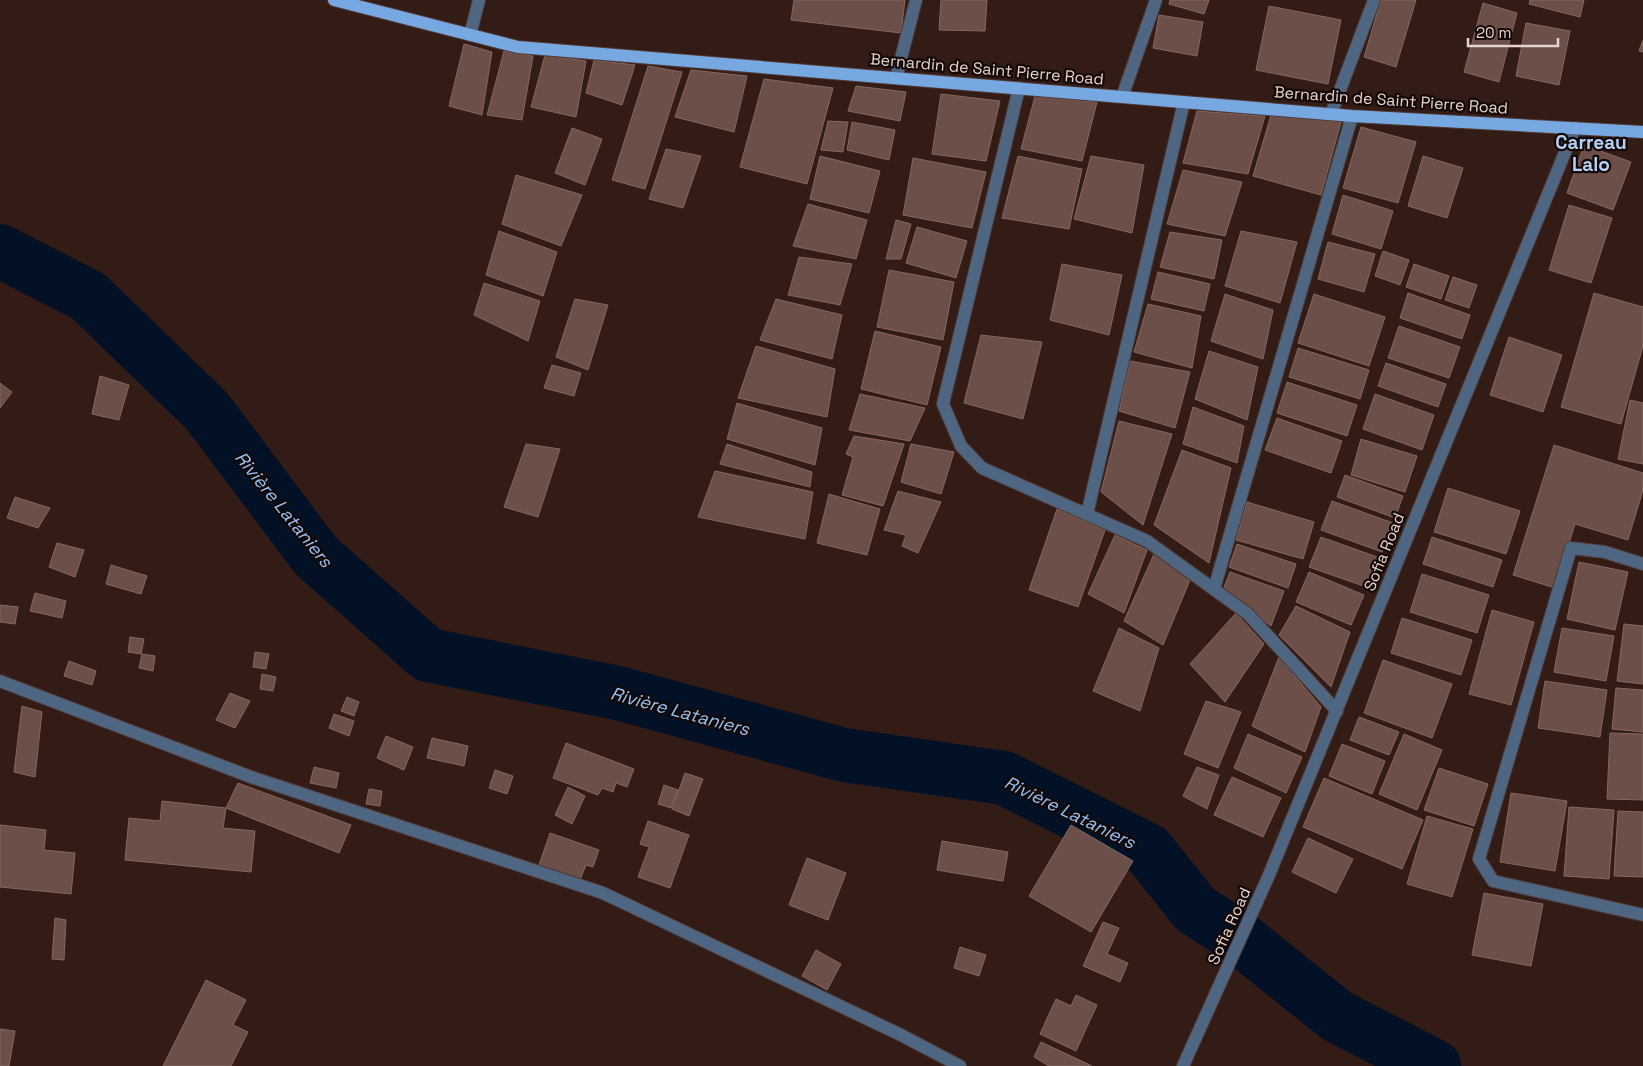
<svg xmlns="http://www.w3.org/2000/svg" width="1643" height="1066" font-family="'Space Grotesk',sans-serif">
<rect width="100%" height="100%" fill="#341c16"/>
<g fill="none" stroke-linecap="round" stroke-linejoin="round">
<path stroke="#021125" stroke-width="54" d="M0,251L88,296L207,411L316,556L428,655L618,693L844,755L1004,778L1148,850L1195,909L1241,939L1337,1016L1434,1066"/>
</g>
<path fill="#6b4f48" stroke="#856860" d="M794,0H905L901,33L791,20Z
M941,0H987L985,31L939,30Z
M1170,0H1209L1204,14L1169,4Z
M1381,0H1416L1396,67L1364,57Z
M1530,0H1584L1580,17L1529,4Z
M1483,3L1517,13L1499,82L1464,72Z
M1269,6L1341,20L1328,84L1256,70Z
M1159,15L1203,22L1197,56L1153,48Z
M1526,23L1570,31L1559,85L1516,76Z
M1643,40V52L1639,51Z
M464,44L492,52L482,115L449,106Z
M504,51L533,56L522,120L487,115Z
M545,55L586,61L576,117L531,107Z
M594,60L635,65L622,105L586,93Z
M648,66L682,72L645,189L612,180Z
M691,70L747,76L734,132L675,117Z
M764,79L833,88L807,184L740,167Z
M856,86L906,92L900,121L848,111Z
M941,94L1000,101L986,161L932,154Z
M1035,96L1097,102L1082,161L1021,149Z
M1197,111L1265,116L1248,174L1183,163Z
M1271,115L1341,122L1321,195L1253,176Z
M828,121L848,122L843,152L821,150Z
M852,122L895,130L889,160L847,150Z
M1361,127L1416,142L1398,203L1343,188Z
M572,128L602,139L585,185L555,173Z
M1584,145L1631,162L1613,210L1567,193Z
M666,149L701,156L683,208L649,199Z
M820,156L880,171L869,213L810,199Z
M1018,156L1082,169L1069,229L1002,218Z
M1091,156L1144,165L1132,233L1074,219Z
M1423,156L1463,168L1447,218L1408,206Z
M913,158L986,172L972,228L903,215Z
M1183,170L1242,182L1225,236L1167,224Z
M516,175L582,195L561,246L502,224Z
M1343,195L1393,211L1381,249L1332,234Z
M808,204L867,220L856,259L793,246Z
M1569,205L1612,218L1591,283L1549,270Z
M896,220L911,224L901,259H886Z
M917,227L967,241L956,278L906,263Z
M499,231L557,252L543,296L486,275Z
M1241,231L1297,242L1280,303L1225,286Z
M1170,232L1222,240L1214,279L1160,267Z
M1328,242L1375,254L1364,292L1318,279Z
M1383,251L1409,260L1400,285L1375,276Z
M799,257L852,264L840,305L788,295Z
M1062,264L1122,275L1109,335L1050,320Z
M1414,264L1449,276L1441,299L1406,287Z
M889,270L954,282L943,340L877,327Z
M1158,272L1210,284L1204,311L1151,299Z
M1453,277L1477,285L1469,308L1445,300Z
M484,283L540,301L528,341L474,315Z
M1408,293L1470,315L1462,339L1400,318Z
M1594,293L1643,307V346L1621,424L1561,407Z
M1225,294L1273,310L1263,359L1211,341Z
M1314,294L1385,317L1369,366L1298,343Z
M575,299L608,305L588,370L556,357Z
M776,299L842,315L832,359L760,340Z
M1148,304L1201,316L1192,368L1134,352Z
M1399,326L1460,347L1449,378L1388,358Z
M875,331L941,347L927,405L861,389Z
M981,335L1042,342L1023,419L964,403Z
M1509,337L1562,355L1543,412L1490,395Z
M756,346L835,369L827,417L738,398Z
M1298,348L1369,370L1360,399L1289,377Z
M1209,351L1258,367L1247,420L1195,399Z
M1130,361L1190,372L1175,428L1119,411Z
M1386,363L1446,384L1438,407L1378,386Z
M552,365L581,373L574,396L544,388Z
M100,376L129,385L119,420L92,414Z
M1287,382L1357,405L1347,436L1277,413Z
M0,383L12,392L0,408Z
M860,394L925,408L910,441L849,430Z
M1375,394L1434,415L1422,450L1363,429Z
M1630,400L1643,403V464L1618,459Z
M737,403L822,428L815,465L727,439Z
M1193,407L1244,426L1237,463L1183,444Z
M1277,418L1342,441L1331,473L1265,450Z
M1119,421L1172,434L1143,525L1101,492Z
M854,436L904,444L883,506L842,495L853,457L846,454Z
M1361,439L1417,456L1405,492L1351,475Z
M526,444L560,449L538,517L504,507Z
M727,444L812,472L810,487L720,464Z
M911,444L954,452L941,494L901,482Z
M1554,445L1643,473V490L1628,540L1575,524L1555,588L1513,575Z
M1182,450L1231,468L1209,563L1154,525Z
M715,471L813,492L805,539L698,517Z
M1345,475L1403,496L1395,518L1337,497Z
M1448,488L1520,511L1506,554L1434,532Z
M898,491L941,502L918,553L902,546L906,535L884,530Z
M829,494L880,509L867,555L817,543Z
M15,497L50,508L38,528L7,518Z
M1332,501L1393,523L1382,552L1321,530Z
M1247,502L1314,522L1303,559L1236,540Z
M1057,509L1105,530L1078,607L1029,590Z
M1115,535L1147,550L1124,613L1088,594Z
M1321,537L1380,558L1369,588L1309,567Z
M1432,537L1502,560L1493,587L1423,564Z
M57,543L84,550L75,577L49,567Z
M1237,544L1296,564L1288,588L1229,567Z
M1154,554L1190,580L1163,645L1124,621Z
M1579,562L1628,572L1615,630L1567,619Z
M111,565L147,576L141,594L106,584Z
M1230,572L1284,591L1271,626L1223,590Z
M1309,572L1364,595L1351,625L1296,602Z
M1422,574L1489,595L1477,633L1410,612Z
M35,593L66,601L62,618L30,611Z
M0,605L18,607L15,624L0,622Z
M1296,606L1350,632L1331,687L1279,635Z
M1492,610L1534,622L1511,705L1469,694Z
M1236,613L1264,644L1225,702L1190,664Z
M1402,618L1472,640L1461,675L1391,653Z
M1624,624L1643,626V684L1617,681Z
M1119,628L1159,648L1140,711L1093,691Z
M1562,628L1614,636L1606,681L1554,672Z
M130,637L144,639L141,654L128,652Z
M255,652L269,654L266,669L253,667Z
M142,654L155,656L153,671L139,668Z
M1279,657L1321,707L1305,752L1252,726Z
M1383,660L1452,684L1432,738L1364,713Z
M69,661L96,671L92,685L64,676Z
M262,674L276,677L273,691L260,689Z
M1545,681L1607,690L1600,737L1538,728Z
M1616,688L1643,690V732L1612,729Z
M230,693L250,701L235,728L216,720Z
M347,697L359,702L354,716L341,711Z
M1206,701L1241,712L1218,768L1184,754Z
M22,706L42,712L35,777L14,772Z
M334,714L354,721L349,736L329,728Z
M1359,717L1399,732L1389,755L1350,740Z
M1610,733L1643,734V800L1607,799Z
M1248,734L1302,757L1286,793L1234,768Z
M1404,734L1442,750L1417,810L1379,794Z
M386,736L413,747L404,770L377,758Z
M432,738L468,746L464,766L427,758Z
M566,743L634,769L627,787L616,783L613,792L602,788L598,795L553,778Z
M1342,744L1385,761L1372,794L1329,776Z
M314,767L339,773L336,788L310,783Z
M1197,767L1219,775L1207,809L1183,796Z
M1439,768L1488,784L1474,826L1424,810Z
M495,770L513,776L507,794L489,788Z
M685,773L703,779L689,816L672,809Z
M1232,777L1281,798L1263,837L1214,815Z
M1324,778L1423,820L1402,869L1303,827Z
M238,783L351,825L339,853L226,808Z
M664,785L678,790L671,808L658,804Z
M568,787L585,796L572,824L555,815Z
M369,789L382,791L380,806L366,804Z
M1511,793L1567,801L1555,871L1500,862Z
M162,801L226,808L223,828L255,831L251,872L125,860L129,818L160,821Z
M1569,807L1614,810L1609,879L1564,876Z
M1618,811L1643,812V877L1614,876Z
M1427,816L1473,829L1452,897L1407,884Z
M648,821L689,835L670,888L638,877L649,847L640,844Z
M0,825L46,830L44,850L75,853L71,894L0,887Z
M1071,825L1133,861L1091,932L1029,896Z
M550,833L599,850L593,867L586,865L580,880L539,865Z
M1308,838L1353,859L1336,893L1292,872Z
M942,841L1008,852L1003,881L937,870Z
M807,858L846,873L828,920L789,905Z
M1484,893L1543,904L1531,966L1472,955Z
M55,918L66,920L64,960L52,959Z
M1103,922L1119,928L1107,954L1128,963L1120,982L1083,966Z
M960,947L986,955L979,976L954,968Z
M816,950L841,964L827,990L802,976Z
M206,980L246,1000L233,1025L248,1032L231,1066H163Z
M1076,995L1097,1005L1076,1051L1040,1034L1056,999L1071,1006Z
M0,1029L15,1031L9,1066H0Z
M1041,1042L1092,1066H1049L1034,1057Z"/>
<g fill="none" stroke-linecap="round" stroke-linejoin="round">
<g stroke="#503934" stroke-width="14">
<path id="minor" d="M470,35L479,0
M896,78L916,0
M1019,88L943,404L961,446L982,468L1147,541L1248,614L1337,711
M1122,97L1156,0
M1331,114L1374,0
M1087,514L1184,102
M1643,564L1605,552L1571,548L1479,859L1493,881L1643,915
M1214,589L1352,116
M0,681L251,777L603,893L901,1035L960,1066
M1183,1066L1269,875L1575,128"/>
</g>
<g stroke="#503934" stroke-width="14">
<path id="major" d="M334,0L518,47L1352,116L1643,132"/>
</g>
<use href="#minor" stroke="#4f6682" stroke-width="12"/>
<use href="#major" stroke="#78a8e2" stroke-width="12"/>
</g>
<g text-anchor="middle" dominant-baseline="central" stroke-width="4.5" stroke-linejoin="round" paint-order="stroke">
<g font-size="16" fill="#e4d3cf" stroke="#140907">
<text transform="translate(987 69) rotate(5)">Bernardin de Saint Pierre Road</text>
<text transform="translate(1391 100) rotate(4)">Bernardin de Saint Pierre Road</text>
<text transform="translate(1384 552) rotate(-68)">Sofia Road</text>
<text transform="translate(1229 926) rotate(-66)">Sofia Road</text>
</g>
<g font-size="18" font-style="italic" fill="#97c2f7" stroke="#140907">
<text transform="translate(284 509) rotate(51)">Rivière Lataniers</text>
<text transform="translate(680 711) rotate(15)">Rivière Lataniers</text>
<text transform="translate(1070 812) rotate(26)">Rivière Lataniers</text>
</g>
<g font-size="19" font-weight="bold" fill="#b3d0f5" stroke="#140907">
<text x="1591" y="142">Carreau<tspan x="1591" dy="22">Lalo</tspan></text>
</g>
</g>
<path d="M1468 38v8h90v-8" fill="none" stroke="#e4d3cf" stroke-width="2.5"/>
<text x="1476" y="38" font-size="15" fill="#e4d3cf" stroke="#140907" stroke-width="4" paint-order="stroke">20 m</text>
</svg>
